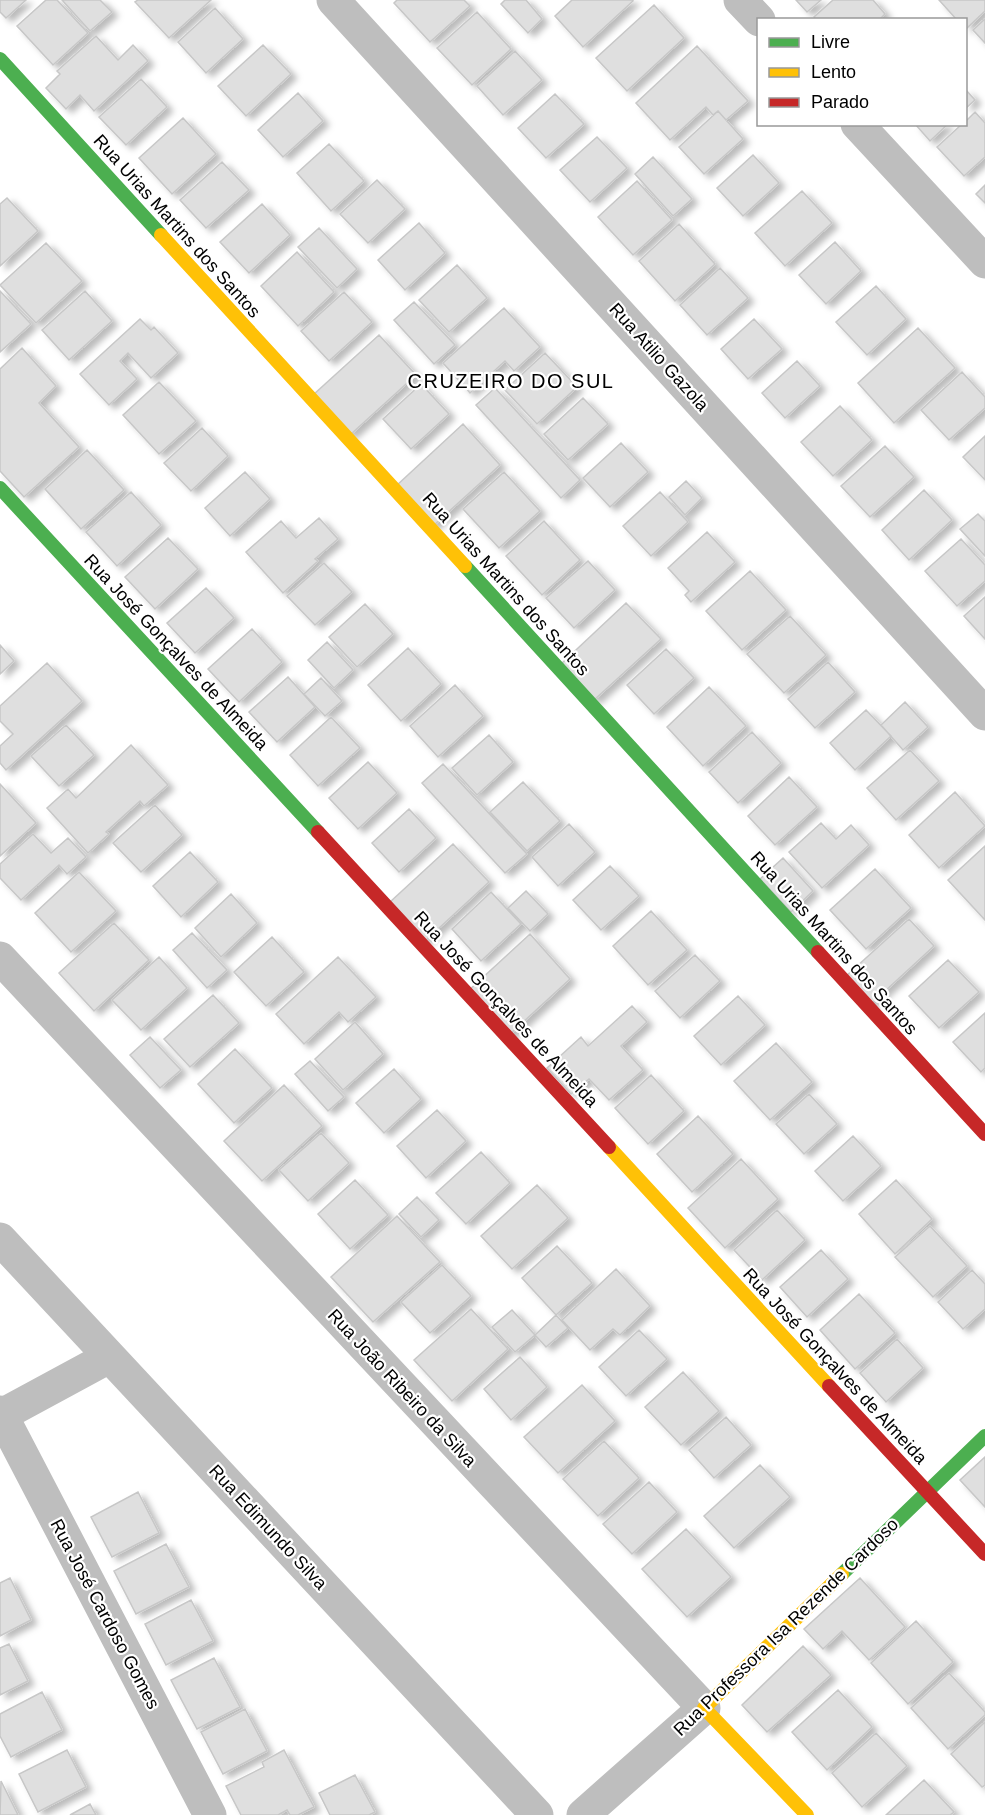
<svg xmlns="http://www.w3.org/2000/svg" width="985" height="1815" font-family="Arial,sans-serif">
<defs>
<filter id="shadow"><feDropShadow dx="6" dy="4" stdDeviation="3" flood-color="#0004"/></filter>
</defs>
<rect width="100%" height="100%" fill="#fff"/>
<path fill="#dfdfdf" stroke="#c7c7c7" stroke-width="1.5" filter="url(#shadow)" d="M0,0H26L6,18L0,12Z
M46,0H57L88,33L53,65L17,26Z
M62,0H100L112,12L90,31Z
M138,0H211L169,38L135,2Z
M397,0H464L470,6L430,42L394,3Z
M505,0H526L542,19L528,33L501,4Z
M572,0H633V1L583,47L555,16Z
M796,0H821L807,12Z
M833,0H873L885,14L879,20H816L814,17Z
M939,0H985V11L966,29V20H957Z
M654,5L684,38L627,91L596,58Z
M215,8L243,39L206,73L178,42Z
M477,12L511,49L472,85L437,48Z
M985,19V43L973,30Z
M96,36L118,60L133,45L148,61L94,111L80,95L66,109L46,88L60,74L57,71Z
M263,45L291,74L246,116L218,86Z
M697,46L748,101L726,120L718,111L713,115L706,107L670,140L636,103Z
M515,51L542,80L503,115L477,86Z
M141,79L167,107L126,145L99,117Z
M966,90L975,100L966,108Z
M298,93L323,121L283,157L258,130Z
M555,94L584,124L546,158L518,128Z
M718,111L743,139L704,174L679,147Z
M975,112L985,123V157L964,176L937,147L962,124H966V121Z
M183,118L216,154L172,194L139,158Z
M915,124H948L930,141Z
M597,137L627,168L590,202L560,170Z
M329,144L364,181L331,211L297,173Z
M753,155L779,183L743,216L717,188Z
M653,157L692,199L673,216L635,174Z
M222,162L249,190L206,228L180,200Z
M377,180L405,209L368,243L340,214Z
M637,181L672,220L633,255L598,217Z
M985,185V203L976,194Z
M802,191L832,223L785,266L755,233Z
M7,198L38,231L0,266V204Z
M262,204L290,235L249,273L220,242Z
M419,223L445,253L405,290L378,260Z
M679,224L715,264L675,301L639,261Z
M319,228L357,269L337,288L298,247Z
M835,242L861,271L826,304L799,275Z
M46,243L82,281L36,323L0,285Z
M297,252L334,292L298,326L261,286Z
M457,265L487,298L449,332L419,300Z
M720,268L748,298L707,335L680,305Z
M876,286L906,319L867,355L836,322Z
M0,291L31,324L0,352Z
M85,291L112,321L69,360L42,330Z
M344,292L372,322L329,361L301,331Z
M414,302L455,345L434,364L394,320Z
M504,308L540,347L514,371L505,361L470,393L443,363Z
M140,319L151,330L154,327L178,353L151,378L128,353L120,361L137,379L109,405L80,374Z
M754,319L782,349L748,379L721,349Z
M918,328L955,368L894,423L858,383Z
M379,335L416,375L350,435L313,395Z
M22,348L56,386L39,403L79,447L24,497L0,471V369Z
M545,353L577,387L537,424L505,390Z
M797,361L820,386L785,418L762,393Z
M962,372L985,397V408L949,440L921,410Z
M159,382L196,421L159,454L123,415Z
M421,384L449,414L411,449L383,419Z
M495,388L580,480L561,498L476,405Z
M583,398L608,424L568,460L544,434Z
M840,406L872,440L833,476L801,442Z
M463,424L500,465L433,526L396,486Z
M202,428L228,456L191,491L164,463Z
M985,436V480L963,457Z
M621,443L648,472L610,507L583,478Z
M885,446L914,477L870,517L841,486Z
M87,450L124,490L81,529L45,489Z
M245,472L270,499L230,536L205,508Z
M504,472L540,511L499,548L463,509Z
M686,481L702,498L685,515L669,497Z
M924,490L952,520L909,560L882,530Z
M131,492L161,525L117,566L86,532Z
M660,492L688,522L651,556L623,526Z
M978,514L985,521V556L960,529Z
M319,518L338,539L315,559L318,561L283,593L246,552L281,521L296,538Z
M544,521L580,560L542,595L506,556Z
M707,532L735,562L691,602L685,595L689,591L668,568Z
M168,538L198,569L155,609L125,577Z
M961,539L985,565V581L957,606L925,571Z
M588,561L615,590L574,628L546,598Z
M324,563L352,592L315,625L287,596Z
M750,571L786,610L742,650L706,611Z
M206,588L234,618L195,653L167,623Z
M985,597V639L964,616Z
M626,603L661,639L594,700L561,664Z
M365,604L393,634L357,667L329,637Z
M790,616L826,655L784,693L747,654Z
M252,629L282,662L239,702L208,669Z
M327,642L353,670L334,688L308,660Z
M0,645L14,661L0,674Z
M408,648L441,684L401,721L368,685Z
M666,649L694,678L654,714L627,685Z
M828,662L855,692L815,728L788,699Z
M47,663L82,701L6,770L0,763V746L13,734L0,721V706Z
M288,677L315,707L277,742L249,712Z
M321,678L342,701L325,716L304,694Z
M455,685L483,716L438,757L410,726Z
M709,687L746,726L703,766L667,727Z
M905,702L928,727L903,750L881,725Z
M866,710L891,736L855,770L830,743Z
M331,717L360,748L318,786L290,755Z
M66,725L94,755L59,786L31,756Z
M752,732L781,763L738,803L709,772Z
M489,735L513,762L477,795L452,768Z
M131,745L168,785L144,806L140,801L106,832L109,834L88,853L47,808L68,789L76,798Z
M910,750L939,781L896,820L867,788Z
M368,762L397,793L358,829L329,798Z
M443,764L527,854L505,873L422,783Z
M789,777L817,807L775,845L748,816Z
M523,782L560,821L527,851L490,812Z
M0,784L36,823L0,856Z
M955,792L985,826L939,868L909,835Z
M155,805L182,835L141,872L113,843Z
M409,809L436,838L399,872L372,843Z
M821,823L836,839L851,825L869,845L822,888L789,852Z
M569,824L595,852L558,886L532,857Z
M33,834L51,853L68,838L86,857L67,874L59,865L21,900L0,878V864Z
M453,844L489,882L425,941L390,902Z
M985,846V920L948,880Z
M190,852L218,882L181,917L153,886Z
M783,858L813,891L791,912L760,879Z
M610,866L639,896L601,930L573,900Z
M875,869L911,908L866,949L830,910Z
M79,872L116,911L71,952L35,913Z
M526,891L548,914L530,931L508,908Z
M491,892L521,924L481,961L452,929Z
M231,894L257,923L221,957L195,928Z
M651,911L687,950L648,985L613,946Z
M909,919L934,946L871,1004L845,977Z
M114,923L149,960L94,1011L59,973Z
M192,933L227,970L207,988L173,950Z
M530,934L570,979L508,1036L467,992Z
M272,937L304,972L266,1006L234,972Z
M695,955L720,981L680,1018L655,991Z
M159,957L187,988L141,1030L112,1000Z
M338,957L376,997L348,1022L339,1012L304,1044L276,1014Z
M948,960L979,992L939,1028L909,996Z
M213,995L239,1023L190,1067L164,1039Z
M738,996L765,1025L721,1065L694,1036Z
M632,1006L647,1022L621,1046L643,1070L609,1100L589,1079L571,1094L547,1068L581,1037L588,1046Z
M985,1013V1068L981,1072L953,1042Z
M355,1022L383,1054L343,1090L315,1059Z
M150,1037L181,1070L160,1088L130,1055Z
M776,1043L812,1082L770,1120L734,1081Z
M235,1049L272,1088L234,1123L198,1084Z
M310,1061L344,1097L328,1111L295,1074Z
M394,1069L421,1099L384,1133L356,1103Z
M651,1075L684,1111L648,1144L615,1108Z
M284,1085L322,1126L262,1181L224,1141Z
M809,1094L837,1124L804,1154L776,1124Z
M437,1110L466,1141L426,1178L397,1146Z
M698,1116L733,1154L692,1192L657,1154Z
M321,1133L349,1163L308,1201L279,1170Z
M853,1136L881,1166L843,1201L815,1171Z
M481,1152L510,1183L466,1224L436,1193Z
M741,1159L778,1199L725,1248L688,1208Z
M355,1180L388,1215L350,1249L318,1214Z
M896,1180L932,1219L895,1254L859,1214Z
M537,1185L568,1218L512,1269L481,1236Z
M417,1197L439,1220L421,1237L399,1214Z
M777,1210L805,1240L762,1280L734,1250Z
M397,1216L440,1262L373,1322L331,1277Z
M930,1226L967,1266L933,1297L895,1257Z
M557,1246L592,1283L556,1315L522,1278Z
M821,1250L848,1279L807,1317L780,1287Z
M442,1265L471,1296L430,1333L401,1302Z
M616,1269L650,1306L620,1335L613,1329L590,1350L562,1320Z
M972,1270L985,1284V1309L963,1329L938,1302Z
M859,1294L895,1333L855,1369L820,1330Z
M471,1309L508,1349L452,1401L414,1360Z
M512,1310L535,1335L515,1352L492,1327Z
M556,1315L568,1328L546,1347L535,1335Z
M639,1330L667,1359L626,1396L599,1367Z
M897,1339L923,1368L886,1402L860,1373Z
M520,1357L547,1387L511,1420L484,1389Z
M683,1372L719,1411L681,1445L645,1407Z
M582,1385L615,1421L558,1473L524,1437Z
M726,1417L751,1445L714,1478L689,1450Z
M604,1441L639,1478L598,1516L563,1479Z
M985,1457V1507L960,1480Z
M760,1465L790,1497L734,1548L704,1516Z
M649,1482L677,1512L632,1554L603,1524Z
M138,1492L159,1533L112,1557L91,1517Z
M686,1529L731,1577L687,1617L642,1569Z
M166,1544L189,1587L136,1614L114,1571Z
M10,1578L31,1620L0,1636V1583Z
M860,1578L905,1627L869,1660L842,1631L823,1649L804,1629Z
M191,1600L213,1641L166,1665L145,1624Z
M916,1621L953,1662L908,1704L871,1663Z
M9,1644L28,1681L0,1695V1648Z
M803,1646L831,1675L767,1732L742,1705Z
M214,1658L240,1707L197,1729L171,1680Z
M949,1673L985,1712V1715L948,1749L911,1708Z
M838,1690L872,1727L827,1770L792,1732Z
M42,1692L62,1730L11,1757L0,1736V1714Z
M245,1709L267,1751L223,1774L201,1732Z
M985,1722V1785L982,1787L951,1754Z
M876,1733L907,1766L862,1807L832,1773Z
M67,1750L86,1787L38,1812L19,1774Z
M284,1750L314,1807L298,1815H290L287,1810L278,1815H241L226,1786L264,1767L262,1762Z
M355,1775L375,1812L369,1815H330L319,1793Z
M924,1780L954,1812L950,1815H886Z
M1,1781L18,1815H0Z
M90,1804L96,1815H70Z"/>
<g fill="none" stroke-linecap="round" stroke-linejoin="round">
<path stroke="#bebebe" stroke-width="33" d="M333,0L985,714
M740,0L759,20
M857,124L985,262
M0,958L704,1708L583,1815
M0,1239L537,1815
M0,1412L210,1815
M0,1416L109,1357"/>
<path stroke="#4caf50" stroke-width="14" d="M0,59L161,235
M0,488L318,832
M465,566L818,952
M842,1574L985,1436"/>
<path stroke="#ffc107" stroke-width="14" d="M161,235L465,566
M609,1147L829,1386
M807,1815L704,1708L842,1574"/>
<path stroke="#c62828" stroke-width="14" d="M318,832L609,1147
M818,952L985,1134
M829,1386L985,1554"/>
</g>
<g text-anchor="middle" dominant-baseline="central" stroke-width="4.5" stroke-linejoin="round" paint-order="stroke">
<g font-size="18" fill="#000" stroke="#fff">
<text transform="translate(177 226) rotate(48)">Rua Urias Martins dos Santos</text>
<text transform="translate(659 357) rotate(48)">Rua Atilio Gazola</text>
<text transform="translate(506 584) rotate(48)">Rua Urias Martins dos Santos</text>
<text transform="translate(176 652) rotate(47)">Rua José Gonçalves de Almeida</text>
<text transform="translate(834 943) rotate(48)">Rua Urias Martins dos Santos</text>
<text transform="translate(506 1009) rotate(47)">Rua José Gonçalves de Almeida</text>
<text transform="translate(835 1366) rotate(47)">Rua José Gonçalves de Almeida</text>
<text transform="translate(402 1388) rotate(47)">Rua João Ribeiro da Silva</text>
<text transform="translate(268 1527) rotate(47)">Rua Edimundo Silva</text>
<text transform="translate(105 1614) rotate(62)">Rua José Cardoso Gomes</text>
<text transform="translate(786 1627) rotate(-44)">Rua Professora Isa Rezende Cardoso</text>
</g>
<g font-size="20" letter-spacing="1.5" fill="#000" stroke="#fff">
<text x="511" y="381">CRUZEIRO DO SUL</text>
</g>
</g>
<rect x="757" y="18" width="210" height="108" fill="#ffffff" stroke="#999999" stroke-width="1.5"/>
<rect x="769" y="38" width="30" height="9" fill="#4caf50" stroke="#999999" stroke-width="1.5"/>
<text x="811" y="48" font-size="18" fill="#000000">Livre</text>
<rect x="769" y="68" width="30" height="9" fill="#ffc107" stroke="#999999" stroke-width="1.5"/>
<text x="811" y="78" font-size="18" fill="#000000">Lento</text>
<rect x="769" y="98" width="30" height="9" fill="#c62828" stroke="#999999" stroke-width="1.5"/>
<text x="811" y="108" font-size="18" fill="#000000">Parado</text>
</svg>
